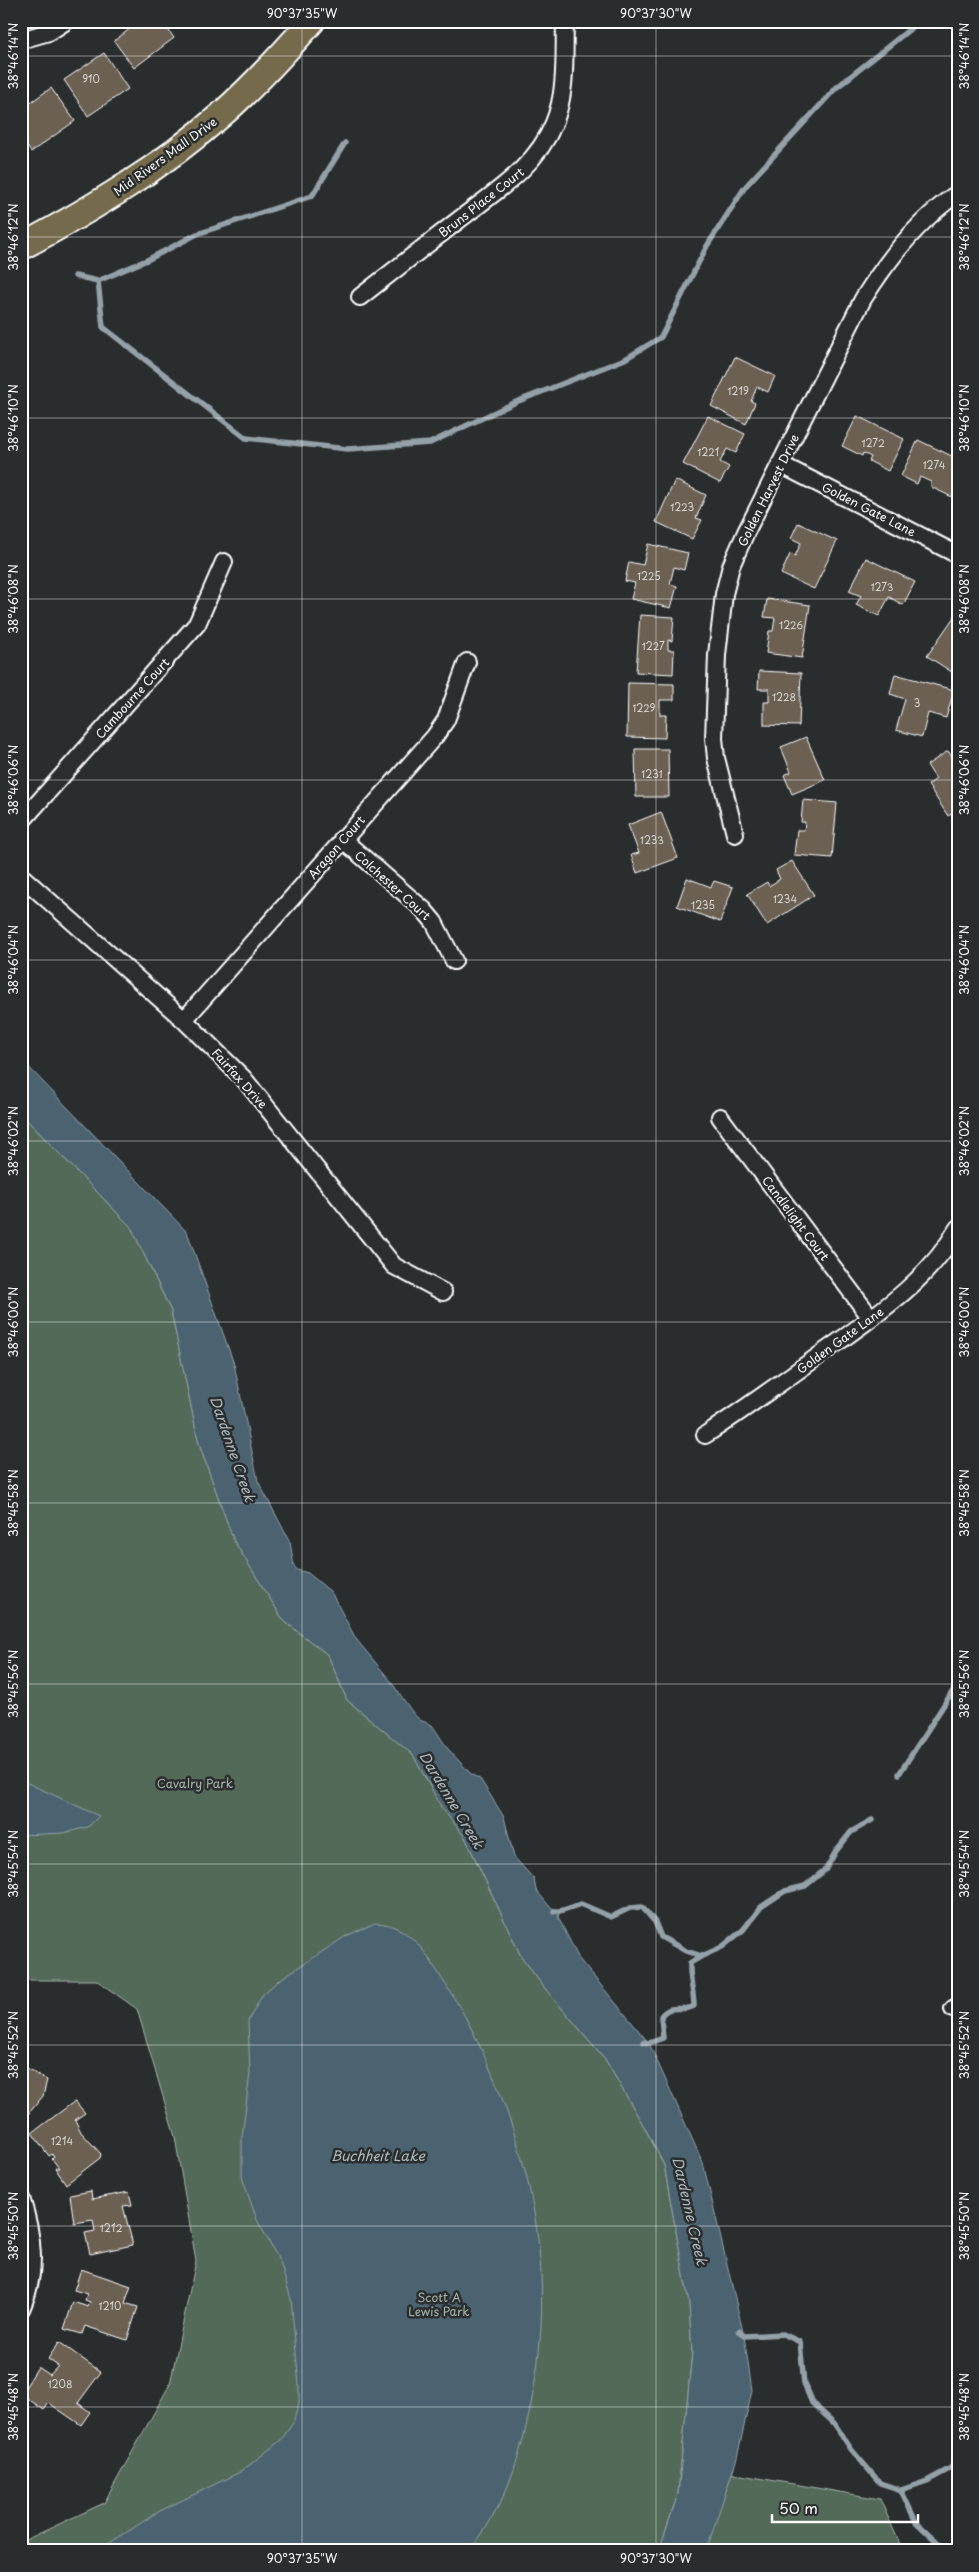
<svg xmlns="http://www.w3.org/2000/svg" width="979" height="2572" font-family="'Playpen Sans',sans-serif">
<rect width="100%" height="100%" fill="#2a2d2e"/>
<filter id="ink" filterUnits="userSpaceOnUse"><feTurbulence type="fractalNoise" baseFrequency=".02" numOctaves="2"/><feDisplacementMap in="SourceGraphic" scale="10" xChannelSelector="R" yChannelSelector="G"/><feConvolveMatrix kernelMatrix="1 2 1 2 8 2 1 2 1" color-interpolation-filters="sRGB"/></filter>
<g filter="url(#ink)">
<path fill="#526b59" stroke="#a8b5ac" d="M21,1114L131,1227L171,1311L199,1444L234,1541L284,1621L328,1655L347,1700L413,1755L442,1808L465,1837L521,1956L543,1986L605,2059L645,2128L664,2165L689,2303L692,2353L678,2494L659,2551H21V2542L104,2503L170,2384L196,2261L175,2137L137,2009L96,1980H21Z
M718,2471L880,2499L903,2551H684Z"/>
<path fill="#4c636f" stroke="#94a1a9" d="M21,1059L187,1232L234,1364L258,1481L290,1542L294,1566L297,1570L308,1573L331,1592L356,1639L389,1679L413,1713L420,1720L432,1725L448,1749L470,1773L480,1779L504,1817L514,1857L534,1879L536,1890L550,1907L560,1911L558,1917L579,1959L649,2043L703,2163L744,2336L752,2390L737,2458L706,2551H659L678,2494L692,2353L689,2303L664,2165L645,2128L605,2059L543,1986L521,1956L465,1837L442,1808L413,1755L347,1700L328,1655L284,1621L234,1541L199,1444L171,1311L131,1227L21,1114Z
M21,1780L99,1816L88,1827L63,1833L21,1835Z
M375,1923C414,1924 430,1961 449,1990C469,2020 484,2054 498,2088C541,2197 554,2298 529,2414C517,2467 504,2508 469,2551H97L160,2511L242,2471L281,2440L293,2423L299,2403V2385L291,2299L280,2262L257,2220L242,2177V2137L250,2073L248,2021L263,1994L279,1980L346,1936Z"/>
<g fill="none" stroke-linecap="round" stroke-linejoin="round">
<path stroke="#94a1a9" stroke-width="5.5" d="M75,276L98,281L149,259L197,234L312,196L345,143
M98,281L103,327L246,438L348,449L430,443L516,402L625,359L661,337L707,246L745,187L836,88L920,21
M899,1774L958,1683
M554,1911H560L581,1904L611,1917L630,1908L642,1907L655,1922L661,1937L686,1951L702,1956L722,1947L743,1930L761,1907L785,1891L805,1886L826,1869L836,1851L851,1832L872,1820
M644,2042L649,2043L663,2038L661,2016C671,2002 683,2013 694,2006C694,1991 689,1979 690,1963L702,1956
M739,2331L744,2336L783,2334L800,2342L804,2384L812,2403L834,2423L851,2449L880,2483L901,2490L927,2481L951,2468L958,2457
M901,2490L916,2522L947,2551"/>
</g>
<path fill="#6c6153" stroke="#fff" d="M140,21H162L174,38L134,68L114,41Z
M104,53L128,89L88,116L64,80Z
M51,88L75,121L31,152L21,138V109Z
M735,357L775,376L768,392L757,387L751,401L755,403L746,424L711,406Z
M708,416L745,434L736,453L727,449L720,462L729,467L720,483L683,464Z
M857,416L904,439L888,471L869,461L871,457L863,453L862,456L842,446Z
M918,440L958,459V484L952,497L931,487V482L920,477L917,484L901,476Z
M675,480L706,495L696,518L702,520L692,539L656,522Z
M798,523L837,541L814,589L781,574L790,554L795,556L801,543L791,538Z
M648,544L688,553L684,570L674,567L670,584L677,586L671,608L631,599L635,583L625,581L629,562L643,565Z
M866,558L915,582L903,605L889,597L879,616L856,605L861,596L849,591Z
M767,599L810,605L802,658L766,653L769,631H773L775,618L764,617Z
M958,611V676L927,656Z
M640,615L674,617L672,641L668,640V650H674L673,674L636,672Z
M759,671L801,673L799,726L764,725V702H769V689H758Z
M895,674L954,690L946,718L928,713L922,737L896,730L905,699L890,694Z
M628,683L674,684V700H660V715H666L665,738L627,737Z
M806,737L825,780L792,794L784,775L791,772L781,747Z
M635,749H668L669,797H636Z
M948,751L958,765V810L948,816L928,785L936,779L927,765Z
M803,800L837,803L832,858L794,855L797,830H804L805,822H801Z
M661,812L678,858L637,873L631,855L639,853L628,825Z
M792,861L814,895L767,925L747,894L767,882L769,886L780,879L776,870Z
M687,878L711,887L714,881L733,887L720,922L677,906Z
M21,2065L47,2080L43,2096L25,2118L21,2115Z
M75,2101L85,2113L75,2120L81,2132L101,2154L100,2158L66,2184L55,2168H59L52,2159L54,2157L52,2154L49,2156L32,2133Z
M91,2191L92,2199L129,2192L132,2205L123,2206L133,2245L90,2254L85,2233L95,2231L93,2220L74,2223L70,2195Z
M81,2269L131,2286L125,2303L138,2307L127,2340L85,2326L82,2334L64,2329L73,2302L88,2307L90,2302L85,2300L87,2294L74,2290Z
M59,2342L101,2372L78,2403L90,2412L81,2425L49,2403L44,2410L21,2394L38,2367L50,2375L58,2366L48,2359Z"/>
<g fill="none" stroke-linecap="round" stroke-linejoin="round">
<g stroke="#fff" stroke-width="20">
<path id="street" d="M21,40L49,32L66,21
M360,297C392,272 424,247 456,222C493,193 536,168 554,123C567,92 564,54 565,21
M780,464L958,555
M21,822L197,624L224,562
M735,834L716,758L714,738L717,655L724,594L731,566L746,532L863,299C888,259 918,220 958,193
M342,839L424,910L434,922L454,961
M21,876L184,1020L244,1079L394,1266L443,1292
M184,1020L435,736L446,720L467,662
M720,1117L871,1318
M705,1435C746,1408 785,1380 824,1352C873,1317 928,1282 958,1228
M953,2009L958,2006
M21,2198C33,2235 38,2272 21,2309"/>
</g>
<g stroke="#fff" stroke-width="29">
<path id="primary" d="M21,247C92,209 162,167 222,114C254,86 283,54 312,21"/>
</g>
<use href="#street" stroke="#2a2d2e" stroke-width="16"/>
<use href="#primary" stroke="#746b4b" stroke-width="25"/>
</g>
</g>
<path fill="none" stroke="#fff" stroke-width="1" stroke-opacity="0.45" d="M302,21V2551M656,21V2551M21,56H958M21,237H958M21,418H958M21,599H958M21,780H958M21,960H958M21,1141H958M21,1322H958M21,1503H958M21,1684H958M21,1864H958M21,2045H958M21,2226H958M21,2407H958"/>
<g text-anchor="middle" dominant-baseline="central" stroke-width="5" stroke-linejoin="round" paint-order="stroke">
<g font-size="10" fill="#dad8d4">
<text x="91" y="78">910</text>
<text x="738" y="390">1219</text>
<text x="873" y="442">1272</text>
<text x="708" y="451">1221</text>
<text x="934" y="464">1274</text>
<text x="682" y="506">1223</text>
<text x="649" y="575">1225</text>
<text x="882" y="586">1273</text>
<text x="791" y="624">1226</text>
<text x="653" y="645">1227</text>
<text x="784" y="696">1228</text>
<text x="917" y="702">3</text>
<text x="644" y="707">1229</text>
<text x="652" y="773">1231</text>
<text x="652" y="839">1233</text>
<text x="785" y="898">1234</text>
<text x="703" y="904">1235</text>
<text x="62" y="2140">1214</text>
<text x="111" y="2227">1212</text>
<text x="110" y="2305">1210</text>
<text x="60" y="2383">1208</text>
</g>
<g font-size="12" fill="#fff" stroke="#2a2d2e">
<text transform="translate(165 156) rotate(-36)">Mid Rivers Mall Drive</text>
<text transform="translate(481 202) rotate(-38)">Bruns Place Court</text>
<text transform="translate(768 490) rotate(-64)">Golden Harvest Drive</text>
<text transform="translate(869 509) rotate(27)">Golden Gate Lane</text>
<text transform="translate(132 698) rotate(-48)">Cambourne Court</text>
<text transform="translate(336 847) rotate(-49)">Aragon Court</text>
<text transform="translate(393 885) rotate(42)">Colchester Court</text>
<text transform="translate(240 1078) rotate(48)">Fairfax Drive</text>
<text transform="translate(796 1218) rotate(53)">Candlelight Court</text>
<text transform="translate(840 1340) rotate(-36)">Golden Gate Lane</text>
</g>
<g font-size="12" fill="#a8b5ac" stroke="#2a2d2e">
<text x="195" y="1783">Cavalry Park</text>
<text x="439" y="2297">Scott A<tspan x="439" dy="14">Lewis Park</tspan></text>
</g>
<g font-size="14" font-style="italic" fill="#aeb9be" stroke="#2a2d2e">
<text transform="translate(233 1449) rotate(71)">Dardenne Creek</text>
<text transform="translate(452 1800) rotate(59)">Dardenne Creek</text>
<text x="378" y="2155">Buchheit Lake</text>
<text transform="translate(690 2211) rotate(77)">Dardenne Creek</text>
</g>
</g>
<rect width="979" height="2572" fill="none" stroke="#2a2d2e" stroke-width="55"/>
<path d="M772 2514v8h146v-8" fill="none" stroke="#ffffff" stroke-width="2.5"/>
<text x="779" y="2514" font-size="15" fill="#ffffff" stroke="#2a2d2e" stroke-width="4" paint-order="stroke">50 m</text>
<rect x="28" y="28" width="924" height="2516" fill="none" stroke="#fff" stroke-width="2"/>
<g font-size="12" text-anchor="middle" fill="#fff">
<text x="302" y="18">90°37'35"W</text>
<text x="656" y="18">90°37'30"W</text>
<text transform="translate(14 56) rotate(-90)" y="4">38°46'14"N</text>
<text transform="translate(965 56) rotate(-90)" y="4">38°46'14"N</text>
<text transform="translate(14 237) rotate(-90)" y="4">38°46'12"N</text>
<text transform="translate(965 237) rotate(-90)" y="4">38°46'12"N</text>
<text transform="translate(14 418) rotate(-90)" y="4">38°46'10"N</text>
<text transform="translate(965 418) rotate(-90)" y="4">38°46'10"N</text>
<text transform="translate(14 599) rotate(-90)" y="4">38°46'08"N</text>
<text transform="translate(965 599) rotate(-90)" y="4">38°46'08"N</text>
<text transform="translate(14 780) rotate(-90)" y="4">38°46'06"N</text>
<text transform="translate(965 780) rotate(-90)" y="4">38°46'06"N</text>
<text transform="translate(14 960) rotate(-90)" y="4">38°46'04"N</text>
<text transform="translate(965 960) rotate(-90)" y="4">38°46'04"N</text>
<text transform="translate(14 1141) rotate(-90)" y="4">38°46'02"N</text>
<text transform="translate(965 1141) rotate(-90)" y="4">38°46'02"N</text>
<text transform="translate(14 1322) rotate(-90)" y="4">38°46'00"N</text>
<text transform="translate(965 1322) rotate(-90)" y="4">38°46'00"N</text>
<text transform="translate(14 1503) rotate(-90)" y="4">38°45'58"N</text>
<text transform="translate(965 1503) rotate(-90)" y="4">38°45'58"N</text>
<text transform="translate(14 1684) rotate(-90)" y="4">38°45'56"N</text>
<text transform="translate(965 1684) rotate(-90)" y="4">38°45'56"N</text>
<text transform="translate(14 1864) rotate(-90)" y="4">38°45'54"N</text>
<text transform="translate(965 1864) rotate(-90)" y="4">38°45'54"N</text>
<text transform="translate(14 2045) rotate(-90)" y="4">38°45'52"N</text>
<text transform="translate(965 2045) rotate(-90)" y="4">38°45'52"N</text>
<text transform="translate(14 2226) rotate(-90)" y="4">38°45'50"N</text>
<text transform="translate(965 2226) rotate(-90)" y="4">38°45'50"N</text>
<text transform="translate(14 2407) rotate(-90)" y="4">38°45'48"N</text>
<text transform="translate(965 2407) rotate(-90)" y="4">38°45'48"N</text>
<text x="302" y="2563">90°37'35"W</text>
<text x="656" y="2563">90°37'30"W</text>
</g>
</svg>
